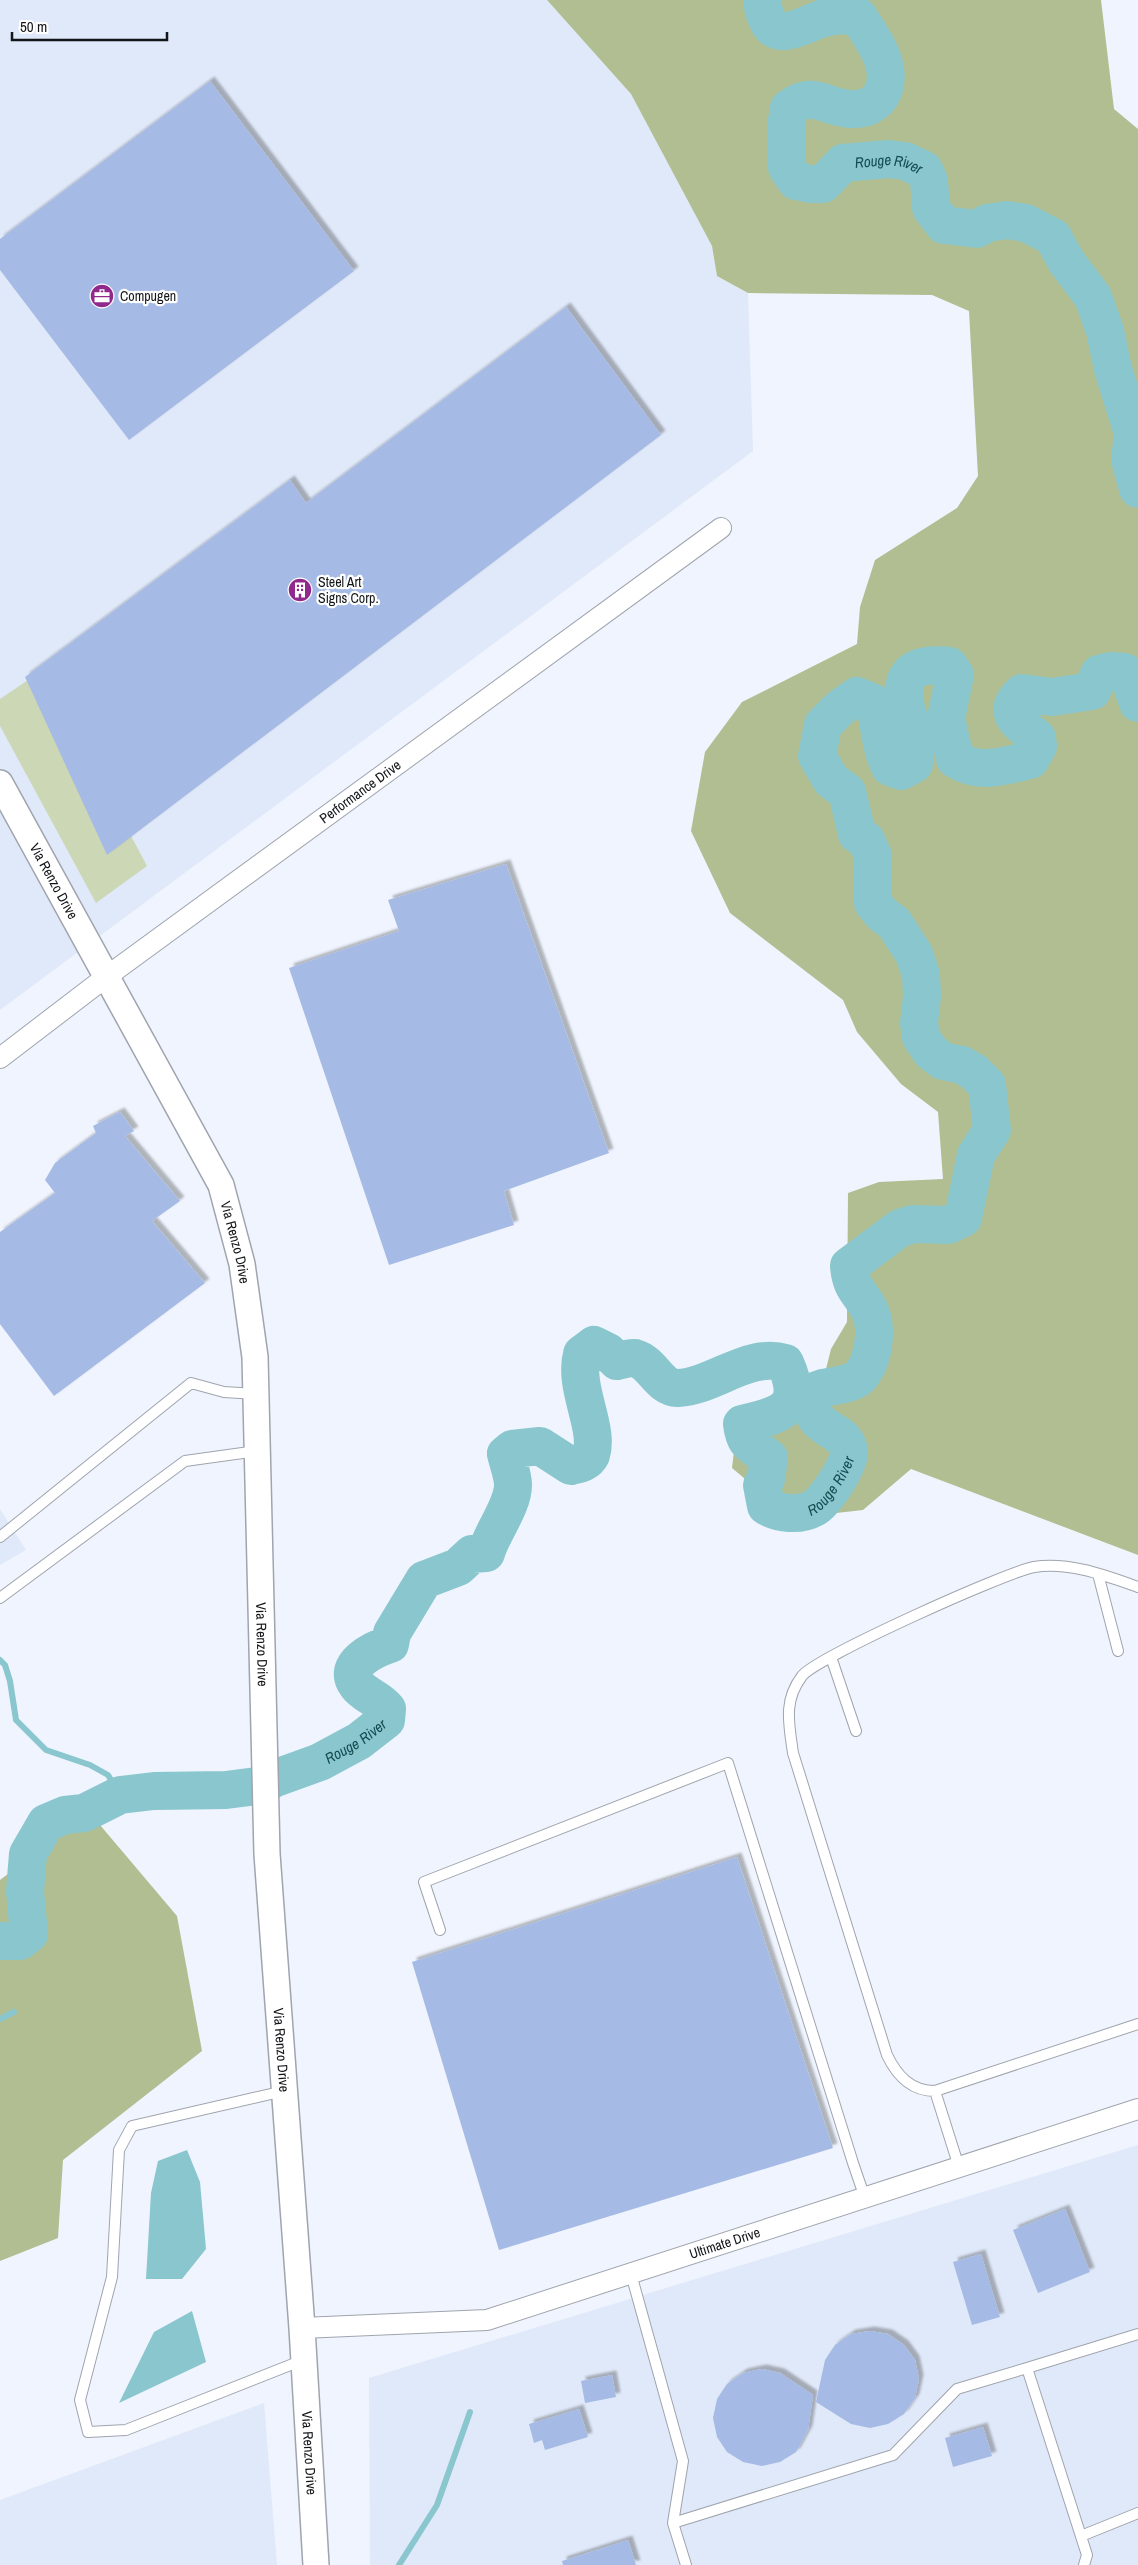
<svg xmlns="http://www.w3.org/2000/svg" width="1138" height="2565" font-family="'Archivo Narrow',sans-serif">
<defs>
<filter id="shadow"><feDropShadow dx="4.5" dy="-4.5" stdDeviation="1" flood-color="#0004"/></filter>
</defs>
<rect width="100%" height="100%" fill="#eff4fe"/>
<path fill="#e0e9f9" d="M0,0H547L631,94L712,246L717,276L748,293L753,451L0,1010Z
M0,1509L26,1550L0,1565Z
M1138,2145V2565H370L369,2378Z
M264,2403L277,2565H0V2500Z"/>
<path fill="#ccd7b6" d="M43,670L147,866L96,903L0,726V699Z"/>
<path fill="#b0be91" d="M547,0H1101L1114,109L1138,129V1555L911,1469L863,1510L792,1518L732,1468L737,1425L756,1412L797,1409L820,1393L831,1349L847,1322L848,1193L879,1182L943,1179L938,1112L901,1084L857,1032L843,1000L730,913L691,831L705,752L742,702L857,644L860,607L875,560L957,508L978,476L969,311L932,295L748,293L717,276L712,246L631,94Z
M89,1812L177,1916L202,2051L63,2160L58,2238L0,2261V1880Z"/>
<path fill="#89c6cd" d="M187,2150L200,2182L206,2249L182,2279H146L151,2193L158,2161Z
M192,2311L206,2362L119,2403L154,2332Z"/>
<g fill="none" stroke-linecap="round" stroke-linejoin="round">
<path stroke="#89c6cd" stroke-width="6" d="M0,1660L5,1665L10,1681L16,1720L46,1750L90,1765L108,1775L120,1795
M0,2019L14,2012
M399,2565L437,2505L470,2412"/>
<g stroke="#89c6cd" stroke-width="38">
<path id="s1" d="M763,0C762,7 764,12 767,19C776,45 808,22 824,18C836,14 847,15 859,17C866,29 875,41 880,53C893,81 884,111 850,109C823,107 815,90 789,108L786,127L787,168L796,181L810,184H823L843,163L888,159L905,161L924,170L929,181L931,208L944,225L977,229L987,223L1007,220L1026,223L1053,237L1066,261L1093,297L1105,331L1113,369L1133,433L1130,460L1138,489"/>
<path id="s2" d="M0,1941H20L29,1934L25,1891L28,1854L46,1823L65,1815L84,1813L120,1795L154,1791L226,1790L264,1785L273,1779L320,1762L359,1741L386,1720L387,1709C378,1698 364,1695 357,1685C341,1664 375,1649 390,1644L392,1633L424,1580L458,1567L472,1554L486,1553C492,1532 513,1506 513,1485C513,1475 508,1463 506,1454L512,1449L540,1446L571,1466C579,1464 587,1463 591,1455C600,1428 573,1388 582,1354L594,1345L608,1352L617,1361C622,1360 630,1357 635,1358C653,1363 660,1389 678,1388C715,1386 748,1352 785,1363C806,1409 781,1415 742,1424C745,1447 752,1444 769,1458L766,1479L762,1485L766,1506C779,1514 800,1516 814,1508C825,1502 852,1462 849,1450C843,1425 811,1435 809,1394C825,1384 838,1388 853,1381C861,1378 864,1371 868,1364C874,1349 877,1327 870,1311C860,1291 851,1290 849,1266L900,1228L913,1224L948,1225L963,1218L976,1155L992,1130L987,1085L974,1072L962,1065L943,1061L931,1052L921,1037L919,1023L922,996L921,975L914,954L894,923L882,914L873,903V856L866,840L857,834L847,792L831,780L817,756L823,725L840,708L857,696L874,703C880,724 880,747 890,767L901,771L914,764C915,755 917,745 915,737C914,729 910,722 908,715C896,675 911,662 949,666L955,675L946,718L955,759C980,775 1003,766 1030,760L1038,746L1037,738C1020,723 1000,714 1022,693L1052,697L1092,691L1099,674L1111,671L1124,672L1130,680L1138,703"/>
</g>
</g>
<path fill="#a5bae4" filter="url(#shadow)" d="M210,81L354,271L129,440L0,270V239Z
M566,307L661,435L107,855L25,677L290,480L306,503Z
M506,864L609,1153L504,1191L514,1225L389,1265L289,968L399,931L388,900Z
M120,1112L134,1131L125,1136L180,1201L152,1221L205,1283L54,1396L0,1324V1232L55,1193L45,1180L55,1163L96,1133L93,1126Z
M737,1857L833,2148L499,2250L412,1962Z
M1065,2209L1090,2272L1038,2293L1013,2230Z
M981,2254L1000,2317L972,2325L953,2262Z
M870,2331L888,2334L904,2345L915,2360L919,2379L915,2398L904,2414L888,2424L870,2428L851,2424L816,2402L825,2360L835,2345L851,2334Z
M762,2369L780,2373L813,2395L808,2430L796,2452L780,2462L762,2466L743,2462L727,2452L717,2437L713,2418L717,2399L727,2384L743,2373Z
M612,2375L616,2397L585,2403L581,2381Z
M579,2409L588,2437L545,2450L542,2440L534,2443L529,2424Z
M983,2427L992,2456L953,2467L945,2438Z
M628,2540L636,2565H563L562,2561Z"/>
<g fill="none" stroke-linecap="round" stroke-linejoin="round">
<g stroke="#9fa4ad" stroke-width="12">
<path id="service" d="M0,1537L191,1383L224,1392L256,1394
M1098,1574L1118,1651
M0,1598L185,1461L257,1451
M831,1657L856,1731
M440,1930L424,1882L728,1763L853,2163L865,2198
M284,2091L132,2126L119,2150L112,2277L80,2400L88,2432L126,2430L303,2360
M935,2091C911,2091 897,2076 887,2055L793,1753C789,1724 783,1701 802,1676C815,1658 1006,1572 1034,1567C1068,1561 1107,1576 1138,1587
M959,2167L935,2091L1138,2024
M631,2274L683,2461L673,2523L686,2565
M1027,2368L1138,2334
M673,2523L893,2455L957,2389L1027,2368L1087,2555L1084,2565
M1081,2536L1138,2513"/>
</g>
<g stroke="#9fa4ad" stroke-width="22">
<g id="minor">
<path id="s3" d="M0,1058L106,977L721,528"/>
<path id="s4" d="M302,2328L487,2320L1138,2109"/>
</g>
</g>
<g stroke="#9fa4ad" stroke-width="28">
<g id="tertiary">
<path id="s5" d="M0,783L221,1185L242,1264L255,1357L267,1854L302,2328L316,2565"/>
</g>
</g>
<use href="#service" stroke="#fff" stroke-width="10"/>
<use href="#minor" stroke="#fff" stroke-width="20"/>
<use href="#tertiary" stroke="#fff" stroke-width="25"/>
</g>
<defs>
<g id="office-disc" transform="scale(1.25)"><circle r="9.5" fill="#91288c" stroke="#fff"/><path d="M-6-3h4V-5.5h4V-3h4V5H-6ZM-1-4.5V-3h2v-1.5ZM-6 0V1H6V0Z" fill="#fff"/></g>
<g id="building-disc" transform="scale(1.25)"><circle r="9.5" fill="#91288c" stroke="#fff"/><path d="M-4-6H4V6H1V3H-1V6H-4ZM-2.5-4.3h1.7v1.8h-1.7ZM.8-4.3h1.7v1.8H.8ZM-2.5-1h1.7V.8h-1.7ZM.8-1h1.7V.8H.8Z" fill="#fff"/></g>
</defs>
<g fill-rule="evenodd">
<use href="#office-disc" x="102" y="296"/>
<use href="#building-disc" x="300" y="590"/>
</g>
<g text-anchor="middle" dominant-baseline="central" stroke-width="4.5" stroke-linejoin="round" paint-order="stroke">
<g font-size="14" fill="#131518" stroke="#fff" text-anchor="start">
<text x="120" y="296">Compugen</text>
<text x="318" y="582">Steel Art<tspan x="318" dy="16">Signs Corp.</tspan></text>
</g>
<g font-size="14" fill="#131518" stroke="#fff">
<text stroke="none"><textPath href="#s3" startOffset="448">Performance Drive</textPath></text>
<text stroke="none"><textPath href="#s5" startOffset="112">Via Renzo Drive</textPath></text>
<text stroke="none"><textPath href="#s5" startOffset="518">Via Renzo Drive</textPath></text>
<text stroke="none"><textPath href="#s5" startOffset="922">Via Renzo Drive</textPath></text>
<text stroke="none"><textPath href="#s5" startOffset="1328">Via Renzo Drive</textPath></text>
<text stroke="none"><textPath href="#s4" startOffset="435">Ultimate Drive</textPath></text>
<text stroke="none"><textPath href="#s5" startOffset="1732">Via Renzo Drive</textPath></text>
</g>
<g font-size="15" font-style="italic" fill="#154c51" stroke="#fff">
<text stroke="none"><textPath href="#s1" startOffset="484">Rouge River</textPath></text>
<text stroke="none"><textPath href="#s2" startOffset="1566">Rouge River</textPath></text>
<text stroke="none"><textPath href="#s2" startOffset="474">Rouge River</textPath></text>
</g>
</g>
<path d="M12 32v8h155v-8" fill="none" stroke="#131518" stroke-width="2.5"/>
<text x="20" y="32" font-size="15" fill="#131518" stroke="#ffffff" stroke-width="4" paint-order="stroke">50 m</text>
</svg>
